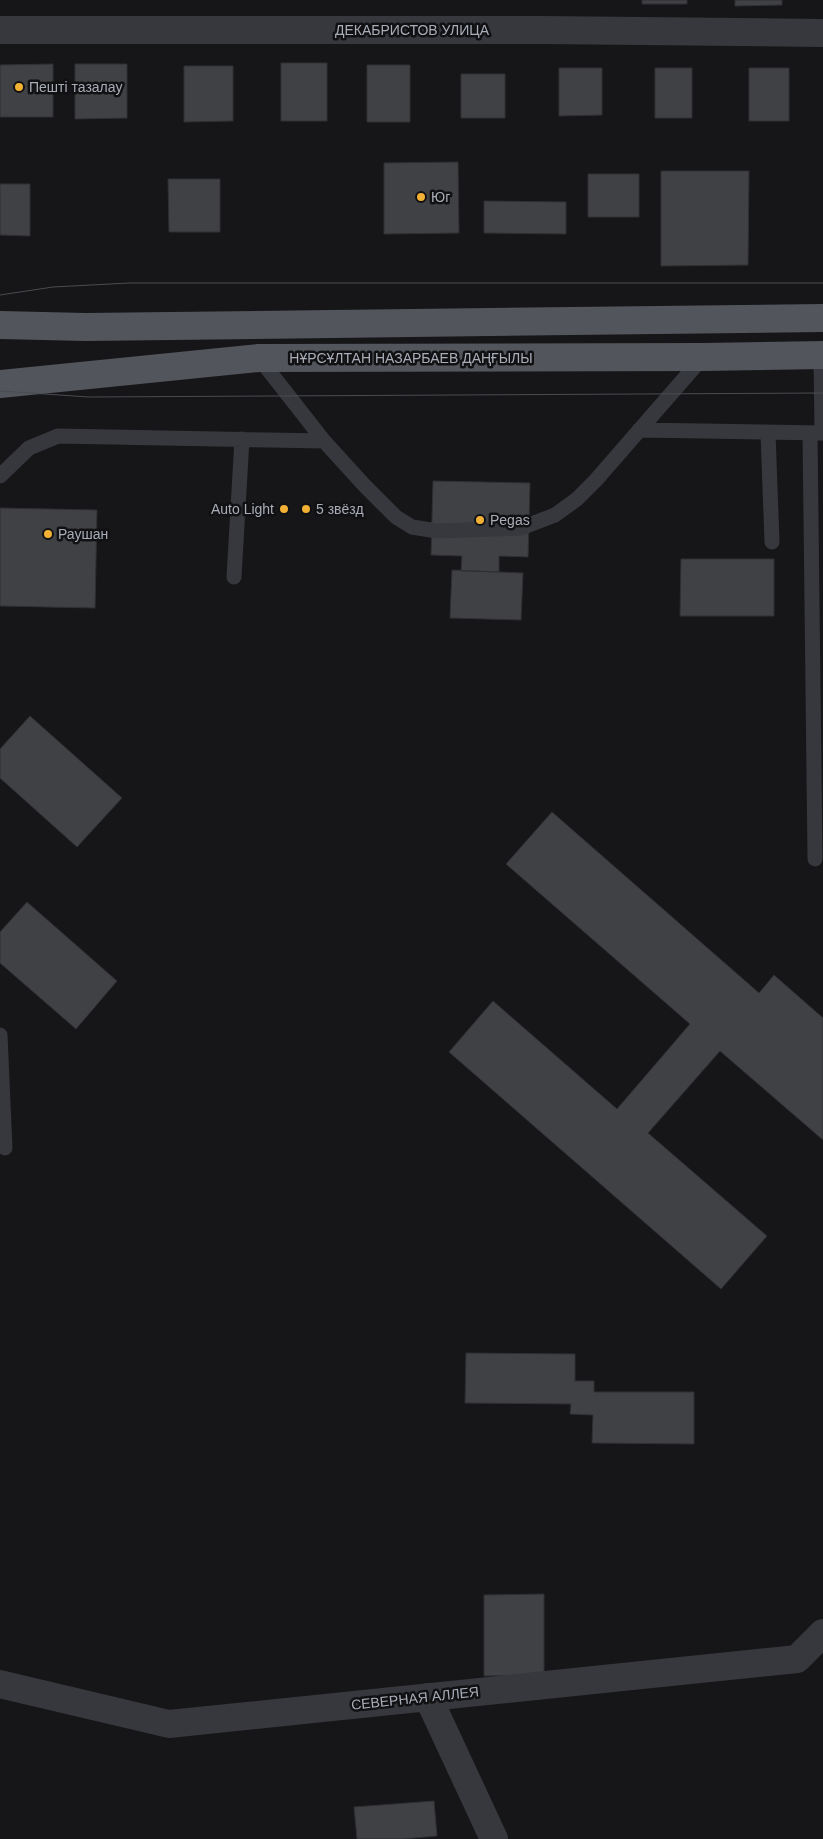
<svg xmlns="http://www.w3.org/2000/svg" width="823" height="1839" font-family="Arial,sans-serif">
<rect width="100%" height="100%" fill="#161618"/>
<path fill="#404145" stroke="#303034" d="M642,0H687V4H642Z
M735,0H782V5L735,6Z
M281,63H327V121H281Z
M53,64V117H0V65Z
M75,64H127V118L75,119Z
M367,65H410V122H367Z
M184,66H233V121L184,122Z
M559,68H602V115L559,116Z
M655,68H692V118H655Z
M749,68H789V121H749Z
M461,74H505V118H461Z
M458,162L459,233L384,234V163Z
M661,171H749L748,265L661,266Z
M588,174H639V217H588Z
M168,179H220V232H169Z
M0,184H30V236L0,235Z
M484,201L566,202V234L484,233Z
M433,481L530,483L528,557L499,556V572L461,571L462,556L431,555Z
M0,508L97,510L95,608L0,606Z
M681,559H774V616H680Z
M452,570L523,573L521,620L450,618Z
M30,716L122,798L77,847L0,778V749Z
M552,812L759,993L774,975L823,1018V1140L720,1051L648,1133L767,1236L721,1289L449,1052L493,1001L617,1109L690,1024L506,864Z
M27,902L117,981L76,1029L0,963V932Z
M466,1353L575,1354V1381H594V1392H694V1444L592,1443L593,1415L570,1414L571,1404L465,1403Z
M544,1594V1675L484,1676V1595Z
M434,1801L437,1836L403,1839H357L354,1807Z"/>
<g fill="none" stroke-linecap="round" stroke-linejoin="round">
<path stroke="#37383d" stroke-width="15" d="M821,355L822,433
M259,358L324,441L364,485L396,517L412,527L437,531L521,528L555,515L577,499L596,480L703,357
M639,430L823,433
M768,433L772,542
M810,433L815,859
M0,476L29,448L58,436L324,441
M234,577L242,439
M0,1035L5,1148"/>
<path stroke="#37383d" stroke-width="28" d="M0,30H542L823,33
M0,1684L169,1724L797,1659L823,1633
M428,1697L494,1839"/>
<path stroke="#53555c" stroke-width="28" d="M0,325L86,327L823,318
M0,384L259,358L703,357L823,355"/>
<path stroke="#4a4c52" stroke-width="1" d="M0,295L53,287L129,283H823
M0,391L89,397L823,393"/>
</g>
<g fill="#f2b134" stroke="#111113" stroke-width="2">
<circle cx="19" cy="87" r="5"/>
<circle cx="421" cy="197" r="5"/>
<circle cx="284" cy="509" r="5"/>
<circle cx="306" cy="509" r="5"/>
<circle cx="480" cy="520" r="5"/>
<circle cx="48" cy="534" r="5"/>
</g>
<g text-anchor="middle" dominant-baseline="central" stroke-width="5" stroke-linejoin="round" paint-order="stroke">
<g font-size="14" fill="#a8adb8" stroke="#111113">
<text x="412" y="30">ДЕКАБРИСТОВ УЛИЦА</text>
<text x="411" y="358">НҰРСҰЛТАН НАЗАРБАЕВ ДАҢҒЫЛЫ</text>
<text transform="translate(415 1698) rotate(-6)">СЕВЕРНАЯ АЛЛЕЯ</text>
</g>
<g font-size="14" fill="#a8adb8" stroke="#111113" text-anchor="start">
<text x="29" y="87">Пешті тазалау</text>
<text x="431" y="197">Юг</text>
<text x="274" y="509" text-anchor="end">Auto Light</text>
<text x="316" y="509">5 звёзд</text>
<text x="490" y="520">Pegas</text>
<text x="58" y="534">Раушан</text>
</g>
</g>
</svg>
